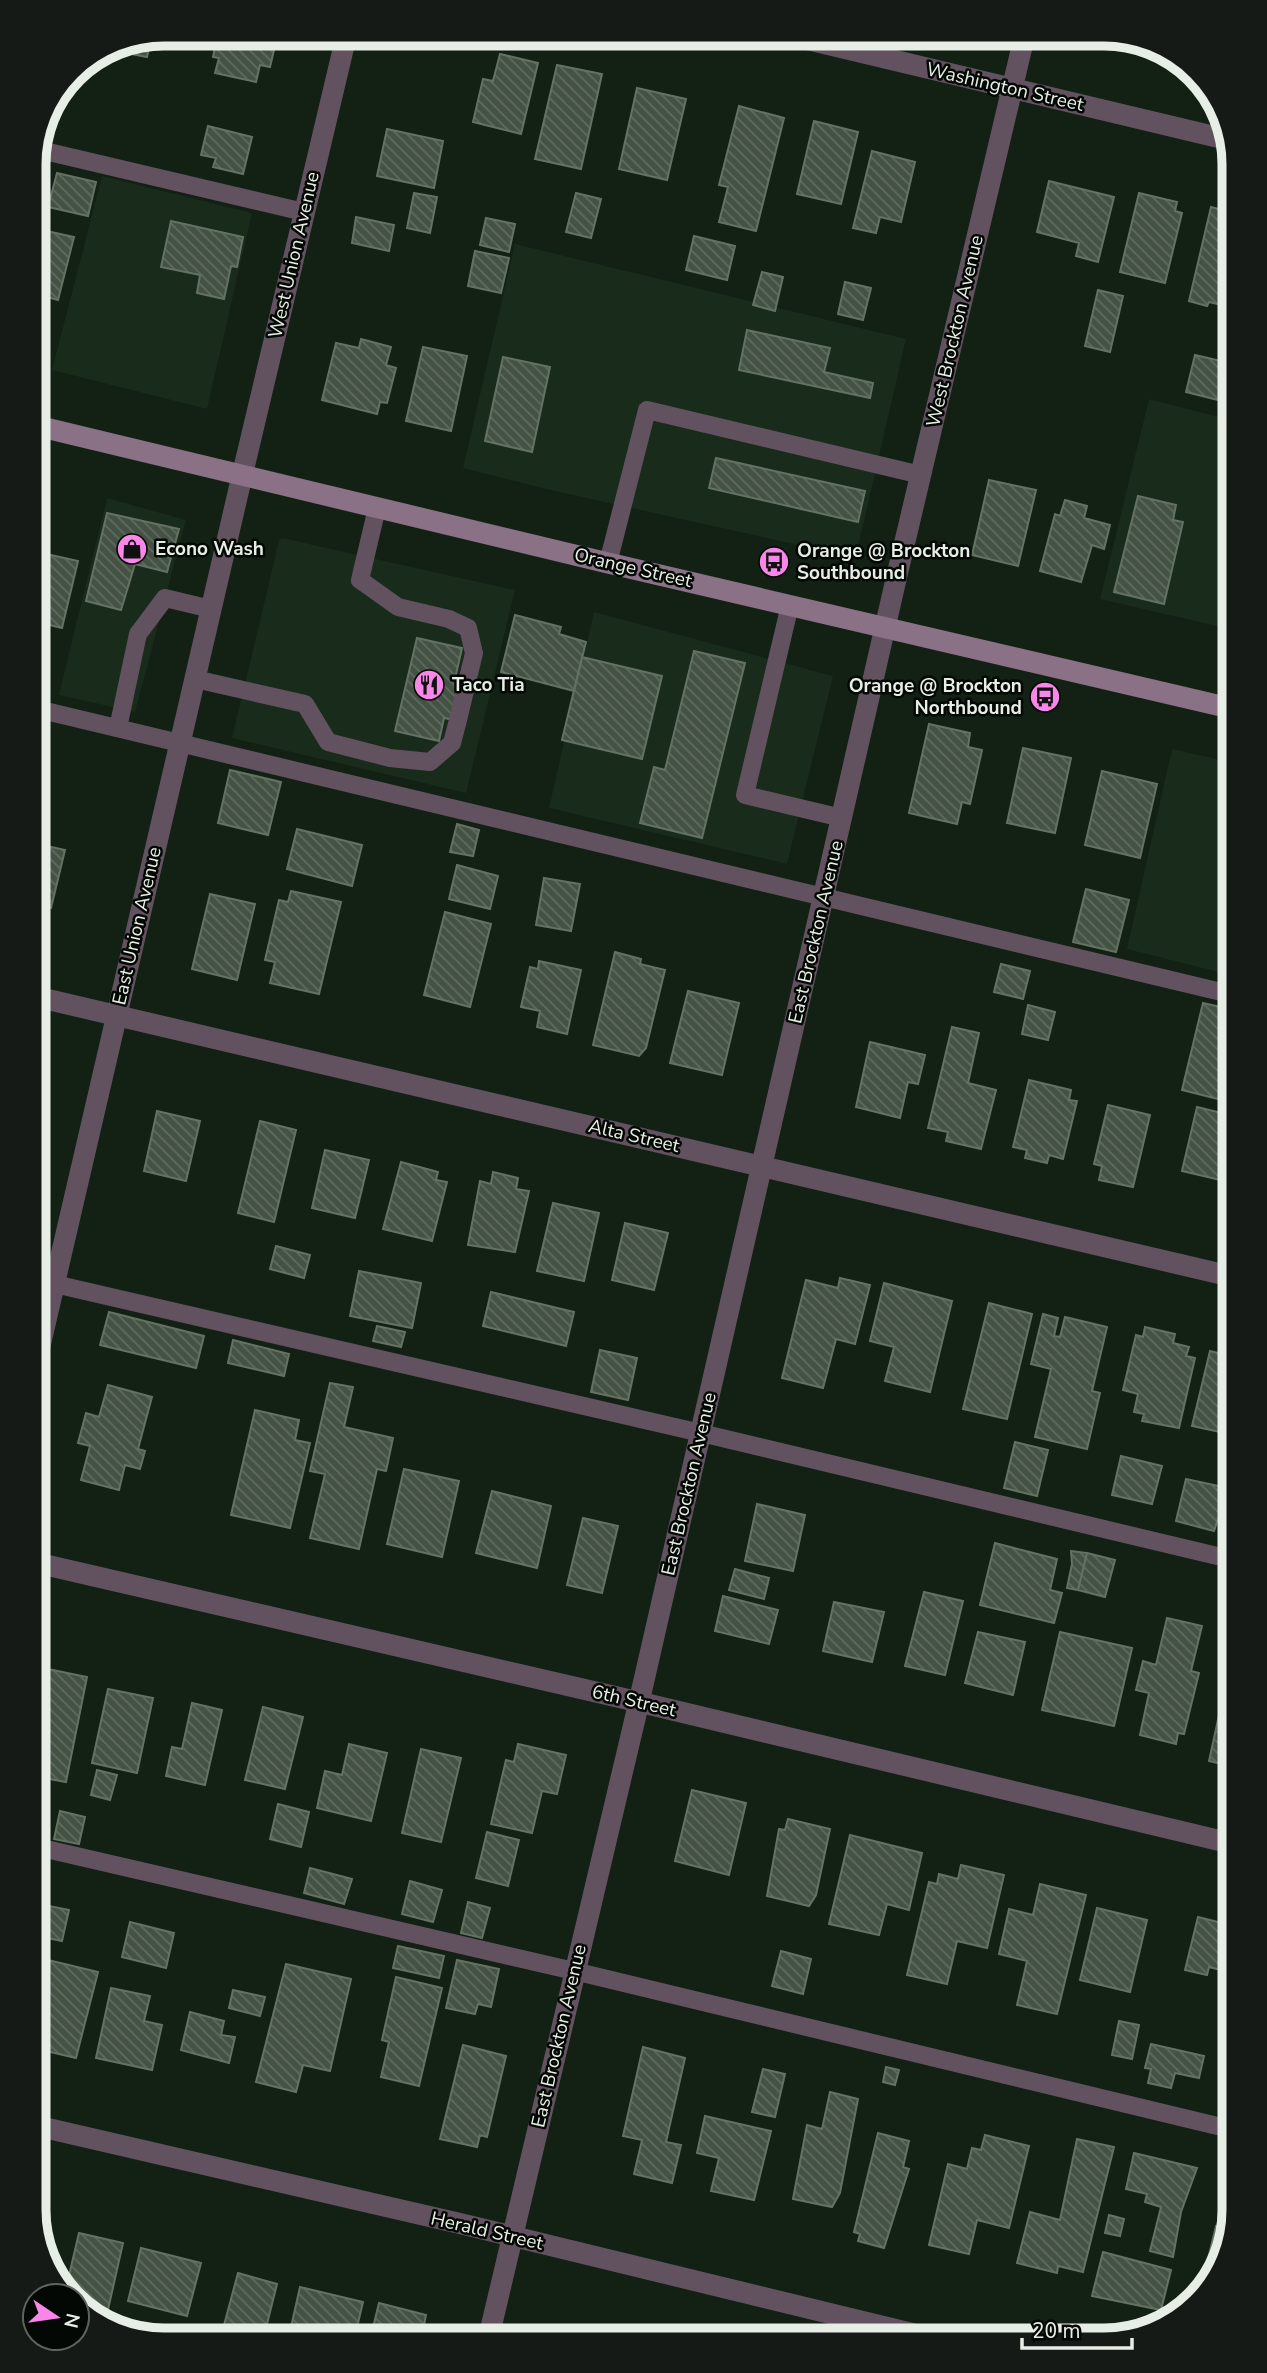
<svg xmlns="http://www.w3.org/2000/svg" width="1267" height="2373" font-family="'Nunito Sans',sans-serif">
<defs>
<pattern id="building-back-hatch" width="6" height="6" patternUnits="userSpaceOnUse" patternTransform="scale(1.75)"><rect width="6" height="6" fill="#445244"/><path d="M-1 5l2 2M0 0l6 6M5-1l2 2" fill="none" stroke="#5f6b5f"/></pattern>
</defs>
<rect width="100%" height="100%" fill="#132014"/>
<path fill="#192b1a" d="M102,176L252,213L207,409L52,370Z
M515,244L906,339L859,543L839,554L546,489L463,468Z
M1149,399L1234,421V630L1100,599Z
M107,498L186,520L135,712L59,695Z
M282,538L515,590L466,793L232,738L279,541Z
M594,612L833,676L787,864L549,808Z
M1172,749L1234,763V976L1127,949Z"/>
<path fill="url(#building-back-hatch)" stroke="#637263" stroke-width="2" d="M218,33H278L270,67L260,65L256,82L215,73L219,58L213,57Z
M152,35L147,57L121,52L124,41Z
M500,54L538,63L521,134L473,122L483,79L493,81Z
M557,65L602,74L581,169L535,159Z
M637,88L686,99L667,180L619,169Z
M58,100L60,101L51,141L41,138Z
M739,106L784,118L756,231L719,222L728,187L719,185Z
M814,121L858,132L841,204L797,194Z
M208,126L252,137L243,174L213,167L216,158L201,155Z
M387,129L443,141L434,188L377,176Z
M872,151L915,162L901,222L880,217L876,233L853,228Z
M57,173L96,182L88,216L48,207Z
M1049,181L1114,197L1098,262L1076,256L1079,243L1037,232Z
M414,193L437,197L430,233L407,228Z
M576,193L601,199L591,238L566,232Z
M1139,193L1177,202L1175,211L1182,213L1165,283L1120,272Z
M1211,207L1234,213V308L1209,302L1207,306L1189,301Z
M356,217L394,225L389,251L352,243Z
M486,218L515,224L509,252L480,245Z
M171,221L243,237L237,267L231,266L224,299L197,293L200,275L161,267Z
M33,228L74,237L58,300L47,297L37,338L33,337Z
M694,236L735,246L727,280L686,270Z
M475,251L509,258L501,293L468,286Z
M762,272L783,277L775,311L753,305Z
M845,282L871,288L863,320L838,314Z
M1098,290L1123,296L1110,352L1085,346Z
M747,330L830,348L824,372L873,383L870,398L739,370Z
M361,339L391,347L386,365L396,368L387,403L380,402L377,414L322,400L336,343L359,348Z
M423,347L467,356L451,431L406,421Z
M1195,355L1234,364L1226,402L1186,392Z
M503,357L550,367L532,452L485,441Z
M716,458L865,491L858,522L709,488Z
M989,480L1036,490L1018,566L972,555Z
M1138,496L1176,505L1173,520L1183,522L1164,604L1114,592Z
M1065,500L1087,506L1084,518L1110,525L1104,549L1092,545L1081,582L1040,571L1055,514L1060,516Z
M107,513L179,529L167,572L135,564L121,610L86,601Z
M33,551L78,561L62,628L33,621Z
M515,615L561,627L559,634L586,642L574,691L501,672Z
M417,638L462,648L455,679L474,683L465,722L444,718L439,741L395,731Z
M694,651L745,663L702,838L640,823L654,767L665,770Z
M582,657L662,676L642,759L562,740Z
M929,724L970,733L968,747L982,750L970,804L962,802L957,824L909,813Z
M1023,748L1071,758L1055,833L1007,823Z
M230,770L281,782L268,835L218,823Z
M1102,771L1157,784L1140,858L1085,845Z
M457,824L479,830L473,856L450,852Z
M297,829L362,845L352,886L287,869Z
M1234,839V863L1228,861Z
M33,843L65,850L51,908L33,904Z
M457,865L498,876L490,909L449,899Z
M544,878L580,884L571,931L536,925Z
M1086,889L1129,900L1116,952L1073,942Z
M291,891L341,902L319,994L270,983L275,962L265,960L279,900L288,902Z
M210,894L255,904L237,980L192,969Z
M445,912L491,924L470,1007L424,995Z
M615,952L641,959L640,964L665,970L646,1048L639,1056L593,1045Z
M539,961L581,970L567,1034L537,1027L540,1011L521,1007L530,967L538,969Z
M1001,964L1030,971L1023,999L994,992Z
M688,991L739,1003L722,1075L670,1063Z
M1203,1003L1234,1010V1032L1218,1099L1182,1090Z
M1028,1005L1055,1012L1048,1040L1022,1034Z
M952,1027L979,1033L968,1083L996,1090L981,1149L946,1141L948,1132L928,1128Z
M870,1042L925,1055L918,1084L908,1082L900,1118L856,1107Z
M1029,1080L1071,1090L1069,1100L1077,1101L1063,1159L1049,1155L1047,1163L1025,1158L1027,1150L1013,1147Z
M1108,1105L1150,1115L1133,1187L1099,1180L1102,1166L1094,1164Z
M1197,1107L1234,1116L1233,1183L1182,1171Z
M157,1111L200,1121L186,1181L144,1171Z
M260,1121L296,1130L274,1222L238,1213Z
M325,1150L369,1160L355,1218L312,1208Z
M401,1162L438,1172L436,1180L447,1182L432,1241L383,1229Z
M493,1172L518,1178L516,1189L529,1191L515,1252L468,1245L480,1181L491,1184Z
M553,1203L599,1213L584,1281L537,1271Z
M625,1223L668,1233L654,1290L612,1280Z
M276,1246L310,1255L304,1278L270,1269Z
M359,1271L421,1283L412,1328L350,1316Z
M840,1278L870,1285L855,1344L836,1339L823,1388L782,1378L806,1280L838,1288Z
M884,1283L952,1301L930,1392L885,1381L894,1347L870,1341Z
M491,1292L574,1312L566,1346L483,1326Z
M989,1303L1032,1314L1007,1419L963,1409Z
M109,1312L204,1336L196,1368L100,1345Z
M1043,1314L1058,1318L1054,1336L1060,1337L1065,1317L1107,1327L1092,1391L1100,1393L1087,1449L1035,1437L1051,1369L1031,1364Z
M377,1326L405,1332L401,1347L373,1341Z
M1145,1327L1175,1334L1173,1343L1189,1347L1186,1356L1195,1358L1179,1428L1142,1421L1144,1414L1134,1412L1138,1394L1123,1390L1136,1335L1143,1337Z
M233,1340L289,1354L284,1376L228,1363Z
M600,1350L637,1358L628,1400L591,1392Z
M1210,1351L1234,1357V1435L1192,1426Z
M330,1383L353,1387L344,1427L393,1438L386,1471L377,1469L359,1549L310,1538L325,1474L310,1471Z
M108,1385L152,1397L138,1449L145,1451L140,1469L125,1465L119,1490L81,1480L90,1446L78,1443L86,1413L99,1417Z
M255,1410L299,1420L295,1440L310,1443L290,1528L231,1515Z
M1015,1442L1048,1450L1037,1496L1004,1488Z
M1121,1456L1162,1466L1152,1504L1112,1495Z
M1234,1465V1489L1228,1488Z
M404,1469L459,1481L442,1557L387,1544Z
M1186,1479L1228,1488L1214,1531L1176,1521Z
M492,1491L551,1506L537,1568L476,1553Z
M757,1504L805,1515L793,1571L745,1561Z
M583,1518L618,1526L602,1593L567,1585Z
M995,1543L1057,1559L1050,1590L1062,1593L1054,1623L980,1605Z
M1071,1551L1087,1553L1078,1590L1067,1588L1072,1564Z
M1087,1553L1115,1560L1105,1597L1078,1590Z
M735,1569L769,1578L764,1599L729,1590Z
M924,1592L963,1601L945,1675L905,1666Z
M723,1596L778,1610L769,1644L715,1631Z
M834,1602L884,1612L872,1662L823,1651Z
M1167,1618L1202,1626L1191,1671L1199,1673L1184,1734L1178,1733L1176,1744L1140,1735L1149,1693L1136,1690L1143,1661L1156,1665Z
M978,1632L1025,1642L1013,1695L965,1683Z
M1060,1632L1132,1648L1114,1726L1042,1710Z
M43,1668L87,1677L66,1782L33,1776V1690L38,1691Z
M1227,1678L1234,1679V1767L1209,1761Z
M108,1689L153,1698L137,1773L92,1763Z
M192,1703L222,1710L205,1785L166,1776L172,1747L182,1749Z
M263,1707L303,1717L285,1789L245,1780Z
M349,1744L387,1753L371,1821L317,1808L325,1771L342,1775Z
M518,1744L566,1755L557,1794L542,1791L532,1833L491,1824L506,1760L514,1762Z
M421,1749L461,1758L441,1842L402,1833Z
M97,1770L117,1775L110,1800L91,1795Z
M692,1790L746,1803L729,1875L675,1861Z
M278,1804L309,1812L301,1847L270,1839Z
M60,1811L85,1817L79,1844L54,1839Z
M788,1819L830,1829L816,1895L809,1906L767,1896L779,1829L785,1830Z
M487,1832L519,1840L508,1886L476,1878Z
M850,1835L922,1853L909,1910L887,1904L879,1935L829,1924Z
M33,1862L46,1865L39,1893L33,1892Z
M961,1865L1004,1875L987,1948L957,1941L947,1984L907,1975L929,1882L937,1884L939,1874L958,1879Z
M310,1868L352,1879L344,1904L304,1893Z
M410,1881L442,1890L433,1922L402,1914Z
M1040,1884L1086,1895L1057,2014L1017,2005L1027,1961L999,1954L1009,1909L1033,1915Z
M468,1902L490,1908L482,1938L461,1933Z
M49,1906L69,1910L62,1941L42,1937Z
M1097,1908L1147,1920L1130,1992L1080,1980Z
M1198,1917L1234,1926V1964L1232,1973L1209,1967L1207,1975L1185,1970Z
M130,1922L174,1933L166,1968L122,1957Z
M398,1946L444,1956L439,1978L393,1968Z
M781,1951L811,1959L803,1994L772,1986Z
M48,1960L98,1972L76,2058L33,2048V2019Z
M457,1960L499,1969L491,2007L478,2004L475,2014L446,2008Z
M286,1964L351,1979L330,2071L303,2065L296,2092L256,2082Z
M396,1977L442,1988L419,2086L381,2077L389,2042L382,2040Z
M111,1988L150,1996L144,2021L162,2025L152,2070L96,2058Z
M233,1990L265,1997L260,2016L229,2008Z
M190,2012L224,2021L221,2035L235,2037L229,2063L181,2050Z
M1119,2021L1139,2025L1132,2059L1112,2055Z
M1151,2044L1204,2056L1199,2078L1175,2073L1171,2088L1148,2083L1151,2069L1145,2068Z
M463,2045L506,2056L487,2137L480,2135L477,2147L440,2139Z
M643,2047L685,2058L666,2142L681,2145L672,2183L634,2174L642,2140L623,2136Z
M886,2067L899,2070L895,2085L883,2082Z
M763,2069L785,2074L775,2117L752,2112Z
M830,2092L858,2099L840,2193L832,2207L793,2199L807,2125L822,2129Z
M705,2116L771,2131L754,2200L711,2191L719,2158L697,2153Z
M878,2133L909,2141L903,2167L909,2169L884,2248L858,2241L860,2234L854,2232Z
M985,2135L1029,2146L1009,2228L977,2220L969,2254L929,2245L948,2164L967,2169L972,2148L981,2150Z
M1077,2139L1114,2147L1083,2272L1058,2266L1057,2273L1017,2263L1030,2212L1060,2220Z
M1134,2153L1197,2168L1181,2212L1173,2257L1150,2251L1161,2207L1145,2202L1147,2194L1126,2189Z
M33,2203L44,2205L38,2232L33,2210Z
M1109,2215L1124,2219L1120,2236L1105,2233Z
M1216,2226L1228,2229L1212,2282L1200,2292Z
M79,2233L123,2243L105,2323L91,2318L77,2301V2296H73L66,2288Z
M141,2248L201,2263L187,2316L128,2301Z
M1103,2252L1171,2270L1161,2310L1092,2296Z
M238,2273L277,2284L263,2340H220Z
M300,2287L363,2302L354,2340H304L306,2331L291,2327Z
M379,2303L426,2315L421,2340H370Z
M573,2325L608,2333L606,2340H569Z"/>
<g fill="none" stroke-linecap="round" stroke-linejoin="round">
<path stroke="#62525f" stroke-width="18" d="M36,149L304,212
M608,563L647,410L921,475
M790,605L745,795L842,818
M195,679L305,704L328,742L390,758L430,762L452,743L458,720L474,653L468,628L449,619L398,607L360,580L377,508
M33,708L1234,995
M118,728L138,634L165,598L211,609
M33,1279L701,1433L1234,1560
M33,1846L574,1971L1234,2130"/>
<path stroke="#62525f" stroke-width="21" d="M780,33L1229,140
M33,996L1234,1277
M33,1376L242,476L347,33
M33,1562L639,1702L1234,1844
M33,2125L462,2224L939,2340
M488,2340L639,1702L897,575L1025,34"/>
<path stroke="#8a7186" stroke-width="21" d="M33,425L608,563L1234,709"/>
</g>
<defs>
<g id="shop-disc" transform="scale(1.575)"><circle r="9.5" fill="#f987e9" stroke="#040804"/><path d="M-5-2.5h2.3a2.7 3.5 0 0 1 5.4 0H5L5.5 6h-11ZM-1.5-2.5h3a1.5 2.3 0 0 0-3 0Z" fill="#111"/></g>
<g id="bus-disc" transform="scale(1.575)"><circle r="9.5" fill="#f987e9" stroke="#040804"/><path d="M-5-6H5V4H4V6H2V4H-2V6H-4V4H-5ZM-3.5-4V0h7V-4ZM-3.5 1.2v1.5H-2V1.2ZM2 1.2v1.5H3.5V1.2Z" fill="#111"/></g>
<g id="restaurant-disc" transform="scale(1.575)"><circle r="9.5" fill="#f987e9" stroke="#040804"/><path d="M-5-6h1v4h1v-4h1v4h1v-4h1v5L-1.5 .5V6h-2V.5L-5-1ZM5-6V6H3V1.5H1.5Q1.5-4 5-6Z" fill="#111"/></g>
</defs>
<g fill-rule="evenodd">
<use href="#shop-disc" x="132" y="549"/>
<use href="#bus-disc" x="774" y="562"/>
<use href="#restaurant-disc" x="429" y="685"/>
<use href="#bus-disc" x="1045" y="697"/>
</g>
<g text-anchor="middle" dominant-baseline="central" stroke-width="5" stroke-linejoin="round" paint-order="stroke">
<g font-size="19" fill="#e6eee5" stroke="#040804">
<text transform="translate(1005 87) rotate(13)">Washington Street</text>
<text transform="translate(294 255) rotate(-77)">West Union Avenue</text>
<text transform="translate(955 331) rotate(-77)">West Brockton Avenue</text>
<text transform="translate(633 568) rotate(13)">Orange Street</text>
<text transform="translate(137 926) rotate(-77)">East Union Avenue</text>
<text transform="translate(816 932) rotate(-77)">East Brockton Avenue</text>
<text transform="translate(634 1136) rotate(13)">Alta Street</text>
<text transform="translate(689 1484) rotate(-77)">East Brockton Avenue</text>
<text transform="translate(634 1701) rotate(13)">6th Street</text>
<text transform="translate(559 2036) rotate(-77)">East Brockton Avenue</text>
<text transform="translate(487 2231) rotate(13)">Herald Street</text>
</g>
<g font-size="19" font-weight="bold" fill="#e6eee5" stroke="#040804" text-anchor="start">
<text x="155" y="549">Econo Wash</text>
<text x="797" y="551">Orange @ Brockton<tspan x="797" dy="22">Southbound</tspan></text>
<text x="452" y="685">Taco Tia</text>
<text x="1022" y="686" text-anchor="end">Orange @ Brockton<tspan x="1022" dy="22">Northbound</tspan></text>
</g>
</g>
<path d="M0 0H1267V2373H0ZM164 46H1104A118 118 0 0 1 1222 164V2210A118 118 0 0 1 1104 2328H164A118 118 0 0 1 46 2210V164A118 118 0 0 1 164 46Z" fill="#161a16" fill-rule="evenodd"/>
<path fill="none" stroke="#e6eee5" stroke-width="9" d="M164 46H1104A118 118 0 0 1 1222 164V2210A118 118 0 0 1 1104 2328H164A118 118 0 0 1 46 2210V164A118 118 0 0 1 164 46Z"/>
<g transform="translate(56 2317) rotate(103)"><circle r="33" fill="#040804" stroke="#5e645e" stroke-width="2"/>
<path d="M0-5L12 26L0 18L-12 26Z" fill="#f987e9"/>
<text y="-10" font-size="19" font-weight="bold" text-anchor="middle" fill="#e6eee5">N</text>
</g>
<path d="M1022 2338v10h110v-10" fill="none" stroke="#e6eee5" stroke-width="3.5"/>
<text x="1032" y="2338" font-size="21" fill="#e6eee5" stroke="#040804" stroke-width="5" paint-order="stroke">20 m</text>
</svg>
